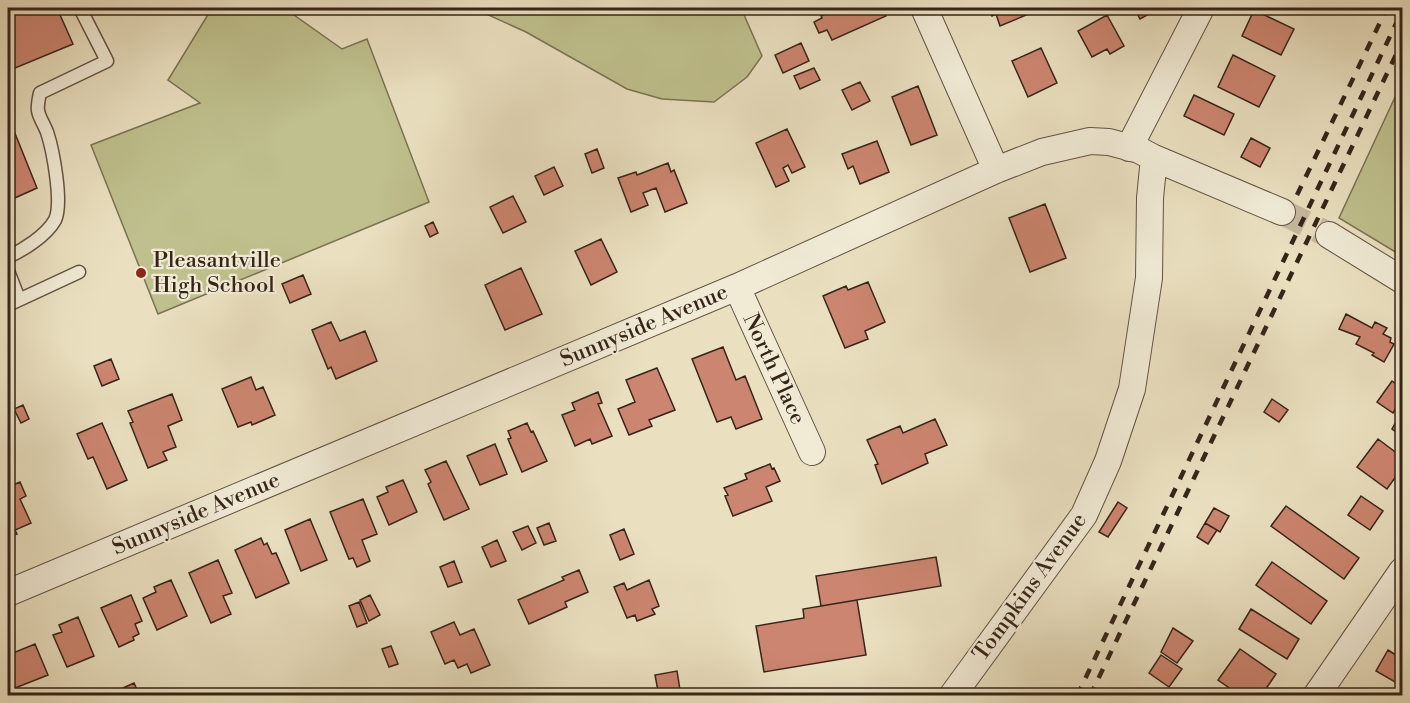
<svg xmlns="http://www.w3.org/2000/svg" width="1410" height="703" font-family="'Libre Bodoni',serif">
<rect width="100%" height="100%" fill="#eae0c0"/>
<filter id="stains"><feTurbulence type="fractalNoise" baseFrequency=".00333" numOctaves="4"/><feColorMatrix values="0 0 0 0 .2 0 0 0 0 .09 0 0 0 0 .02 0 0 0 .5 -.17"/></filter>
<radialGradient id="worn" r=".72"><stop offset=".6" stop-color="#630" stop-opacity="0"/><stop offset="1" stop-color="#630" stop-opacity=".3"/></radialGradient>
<path fill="#bfc08d" stroke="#7a7253" stroke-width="1.5" d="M212,8H284L342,49L367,39L429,202L158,314L91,145L200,103L168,80Z
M473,8H741L762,56L747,77L714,102L662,99L627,89L526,32Z
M1402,82V256L1339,218Z"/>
<path fill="#cc8570" stroke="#362419" stroke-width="1.5" d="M8,8H57L73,44L8,71Z
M752,8H765L766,10L755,14Z
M840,8H882L886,16L832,40L827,30L819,33L814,22L822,18L821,16Z
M989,8H1043L1000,26L996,14L992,16Z
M1134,8H1160L1140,19Z
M1254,10L1294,29L1281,55L1242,36Z
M1107,15L1124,46L1110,54L1107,49L1092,57L1078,31Z
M801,43L809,61L783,73L775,55Z
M1041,48L1057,83L1028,97L1012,61Z
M1233,55L1275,76L1259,107L1218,87Z
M814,68L820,80L800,89L794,76Z
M860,82L870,101L852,110L842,90Z
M918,86L937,135L911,145L892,97Z
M1194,95L1234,114L1224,135L1184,116Z
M8,116L37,188L8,201Z
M787,129L805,167L792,173L788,165L783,168L789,181L776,187L756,143Z
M1251,138L1270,148L1260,167L1241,157Z
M877,141L889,172L860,184L853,166L848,169L842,154Z
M597,149L604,168L592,173L585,154Z
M668,163L671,172L674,170L687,203L665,212L656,188L643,193L648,205L631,212L618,178L636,172L637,175Z
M554,167L563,186L544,195L535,176Z
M513,196L526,222L503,233L490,207Z
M1045,204L1066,258L1030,272L1009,218Z
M433,222L438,233L430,237L425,226Z
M601,239L617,272L591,285L575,251Z
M521,268L542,314L505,330L485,285Z
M303,275L311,294L290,303L282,284Z
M868,282L885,322L865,331L868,339L845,348L823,296L846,286L848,290Z
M1346,314L1372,328L1375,322L1387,328L1383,334L1391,338L1390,342L1394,344L1384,362L1372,355L1374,353L1356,344L1360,337L1339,329Z
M331,322L340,341L365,331L377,361L336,379L331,367L328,369L312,330Z
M723,347L736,380L745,376L762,419L736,429L731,417L717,422L692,359Z
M111,359L119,379L102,386L94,366Z
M657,368L675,410L649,420L652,426L629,435L618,409L635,402L626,380Z
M251,377L256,390L263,387L275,415L252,425L251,422L238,427L222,389Z
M1392,381L1402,388V399L1393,413L1377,402Z
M598,392L602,403L598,404L612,436L592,444L590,439L575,446L562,415L575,410L572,403Z
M172,394L182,420L168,426L176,447L163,452L167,460L148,468L130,423L133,422L128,411Z
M1272,399L1288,410L1279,422L1264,412Z
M23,405L29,419L21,423L14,409Z
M1402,411V436L1392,429Z
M935,419L947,445L925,454L928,463L882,484L875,465L878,464L867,440L900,426L903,433Z
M102,423L127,480L107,489L93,457L88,459L77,434Z
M527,423L531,432L533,431L547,461L522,472L508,439L511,438L508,431Z
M1378,439L1402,457V468L1387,489L1357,467Z
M495,444L507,474L480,485L467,456Z
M446,461L469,509L444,520L428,484L431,482L425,470Z
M770,464L772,469L774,468L780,481L766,487L772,501L733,516L725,496L728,495L724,488L747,479L745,474Z
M403,480L417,512L389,525L377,497L388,492L386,487Z
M20,482L26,496L20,499L31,523L15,530L17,534L8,537V487Z
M1361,496L1383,511L1370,530L1348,515Z
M363,499L377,534L362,540L370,561L357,567L353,558L349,559L330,512Z
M1118,502L1127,508L1108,537L1099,532Z
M1286,506L1359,558L1344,579L1271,526Z
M1214,508L1229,516L1220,532L1205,523Z
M310,519L327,560L301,571L285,530Z
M549,523L556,541L544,545L537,528Z
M1205,523L1217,530L1208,544L1197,537Z
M528,526L536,543L522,550L513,532Z
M624,529L634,554L620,560L610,535Z
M261,538L264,545L267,543L272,554L276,553L289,583L256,598L235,550Z
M497,540L506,561L491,567L482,547Z
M936,557L941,586L821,606L816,576Z
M218,560L232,593L223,596L231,614L211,623L189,573Z
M454,561L462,582L448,587L440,567Z
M1272,562L1327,601L1311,624L1256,585Z
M579,570L588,592L565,602L567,607L529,624L518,600L564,580L562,577Z
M171,580L187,616L157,630L143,598L156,592L154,587Z
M649,580L659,606L652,609L655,614L637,621L635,615L627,618L614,587L624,583L627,590Z
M131,595L142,621L135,624L139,634L133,637L134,640L119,647L101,608Z
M370,595L380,615L369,621L360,600Z
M857,600L866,655L764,672L756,626L804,618L803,609Z
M359,602L367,623L357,627L349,606Z
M1251,609L1299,639L1287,659L1239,629Z
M78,617L94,656L67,667L53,635L62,632L59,625Z
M454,622L460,635L474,629L490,665L471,673L467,664L458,668L454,660L445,664L431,632Z
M1173,628L1193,641L1177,663L1161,652Z
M35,644L48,675L15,688L8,670V655Z
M391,646L398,664L389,667L382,649Z
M1240,649L1276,674L1261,696H1241L1218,680Z
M1388,650L1402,659V686L1376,671Z
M1161,655L1182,669L1169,687L1149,673Z
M677,671L681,696H659L655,675Z
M134,683L140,696H124L121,689Z"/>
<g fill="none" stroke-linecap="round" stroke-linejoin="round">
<path stroke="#c6ba9f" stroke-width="26" stroke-dasharray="26 13" stroke-linecap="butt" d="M1282,212L1329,235"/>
<g stroke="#635343" stroke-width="15">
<path id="lane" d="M8,257C23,250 46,236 55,220C63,203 53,150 47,132C39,113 35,115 40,93L107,61L80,8
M8,271L19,299
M8,305L79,272"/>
</g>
<g stroke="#635343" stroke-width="28">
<path id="street" d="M924,8L996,170
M1129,148L1201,8
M1329,235L1402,280
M737,287L812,452
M8,593L737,287L996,170L1042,152L1090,141L1109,142L1139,150L1154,158L1282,212
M952,696L1084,515L1108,461L1132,389L1149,278L1150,198L1154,158
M1316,696L1402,571"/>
</g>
<use href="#lane" stroke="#f1ebd6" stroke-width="12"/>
<use href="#street" stroke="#f1ebd6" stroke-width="26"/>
<path stroke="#362419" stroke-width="4.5" stroke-dasharray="10 10" stroke-linecap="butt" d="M1297,195L1387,8
M1077,696L1402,11
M1090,696L1402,42"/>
</g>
<circle fill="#8f2418" stroke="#f1ebd6" stroke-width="2" cx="141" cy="273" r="6"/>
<g text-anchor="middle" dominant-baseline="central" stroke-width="4.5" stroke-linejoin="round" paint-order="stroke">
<g font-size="22" fill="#362419" stroke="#f1ebd6" text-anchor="start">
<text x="153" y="260">Pleasantville<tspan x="153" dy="25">High School</tspan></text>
</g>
<g font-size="22" fill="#362419" stroke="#f1ebd6">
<text transform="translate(644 326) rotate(-23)">Sunnyside Avenue</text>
<text transform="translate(774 369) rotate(65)">North Place</text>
<text transform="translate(196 514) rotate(-23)">Sunnyside Avenue</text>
<text transform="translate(1030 587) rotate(-54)">Tompkins Avenue</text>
</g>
</g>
<rect width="1410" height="703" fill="none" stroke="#eae0c0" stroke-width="30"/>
<rect x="9" y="9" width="1392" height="685" fill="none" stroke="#362419" stroke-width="3"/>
<rect x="15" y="15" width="1380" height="673" fill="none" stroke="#362419" stroke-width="1.5"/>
<rect width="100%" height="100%" filter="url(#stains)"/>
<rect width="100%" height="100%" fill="url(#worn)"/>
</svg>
